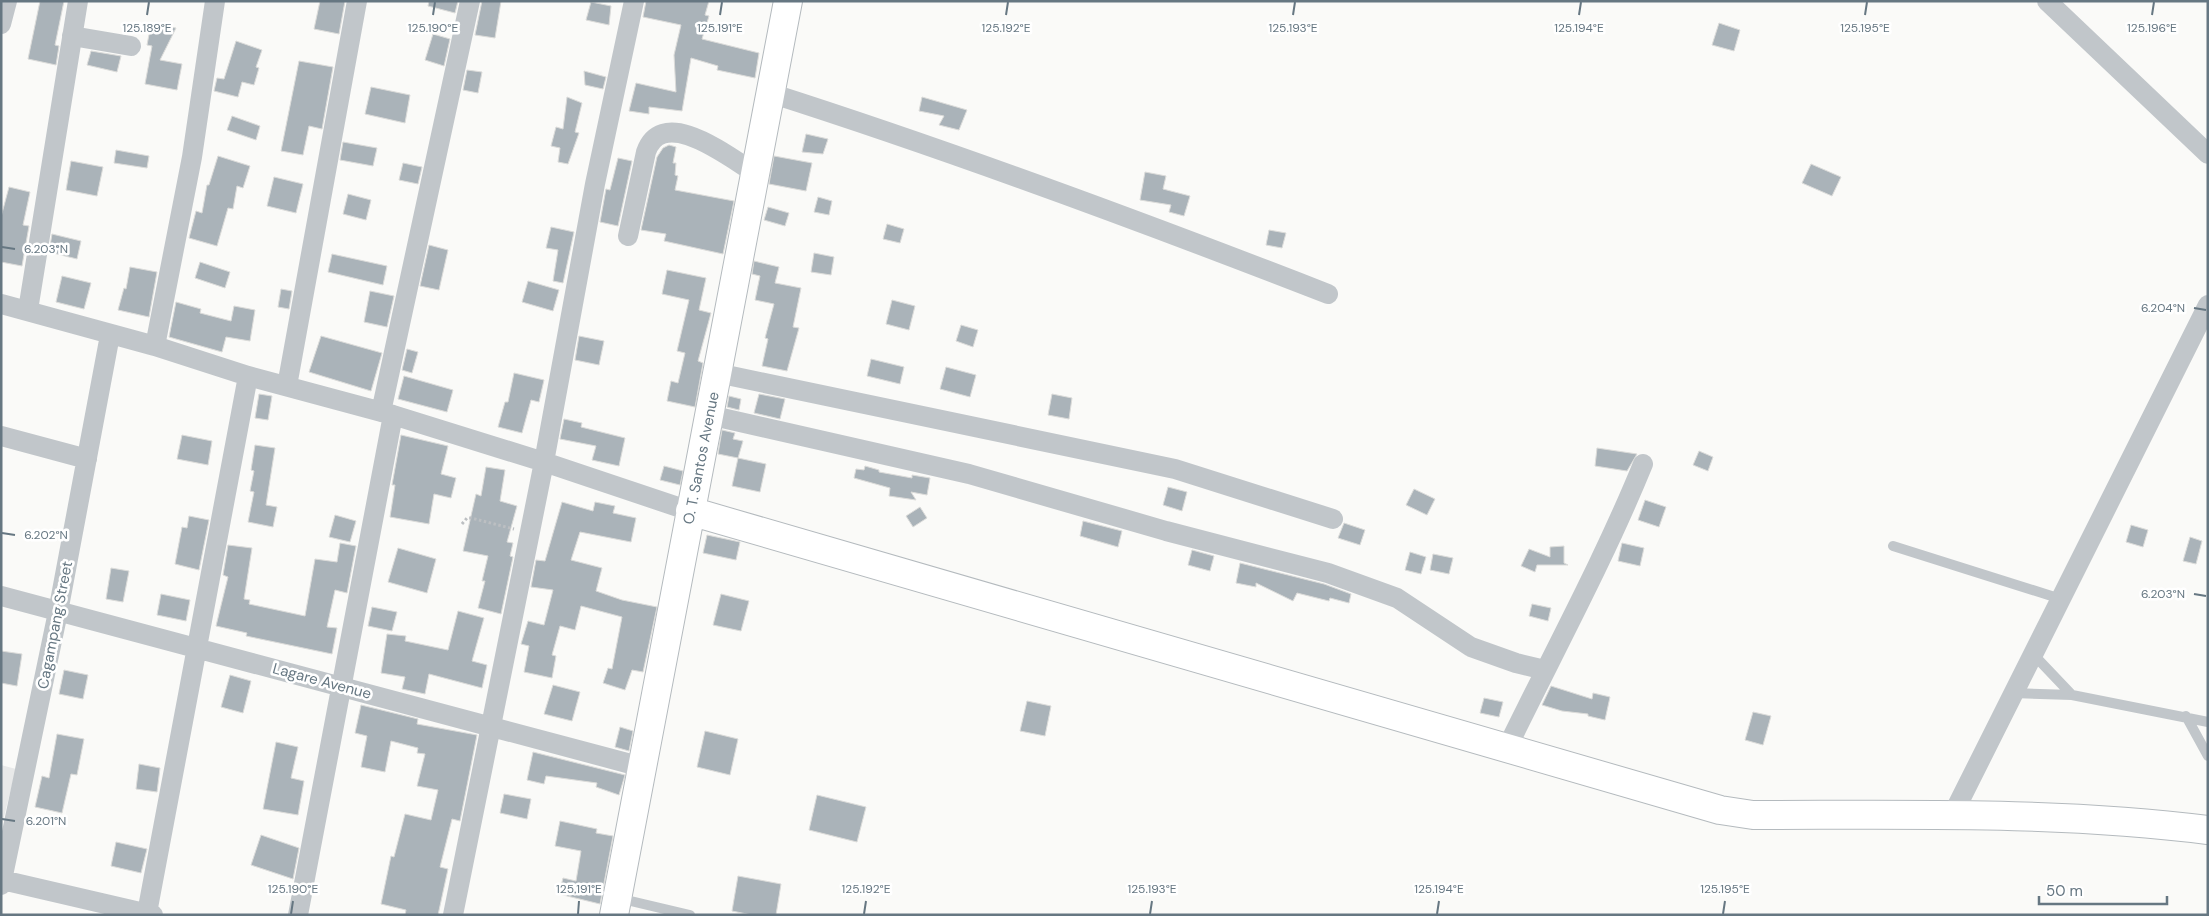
<svg xmlns="http://www.w3.org/2000/svg" width="2209" height="916" font-family="'DM Sans',sans-serif">
<rect width="100%" height="100%" fill="#fafaf8"/>
<path fill="#e8e9e9" d="M1,765L16,769L1,829Z"/>
<path fill="#aab3b9" stroke="#dcdcda" d="M40,1H64L55,45L59,46L56,65L28,59Z
M320,1H345L339,34L314,29Z
M429,1H458L455,13L428,6Z
M482,1H501L495,38L475,35Z
M646,1H709L705,15L709,16L702,39L759,53L755,78L717,70L718,66L691,58L682,111L649,107V114L629,111L636,83L676,92L674,55L681,25L643,17Z
M591,2L611,6L609,25L586,20Z
M1719,23L1740,30L1734,51L1712,45Z
M151,24L176,28L160,60L182,64L177,90L145,84L152,46L147,45Z
M433,34L450,39L444,66L425,60Z
M236,41L262,50L256,67L259,68L254,85L242,82L238,97L214,91L217,78L224,79Z
M91,51L121,56L117,72L87,65Z
M299,61L333,67L322,129L309,126L303,155L281,151Z
M467,70L482,72L478,93L463,90Z
M584,71L606,77L603,89L585,85Z
M371,87L410,95L405,123L365,114Z
M567,97L582,103L575,132L579,133L568,164L558,162L560,148L551,146L556,127L563,129Z
M922,97L967,110L959,130L939,125L944,116L919,111Z
M232,116L260,126L256,140L227,130Z
M806,134L828,139L823,154L802,152Z
M343,142L377,148L373,166L340,160Z
M669,145L676,147L673,163H676L675,175L678,176L675,190L734,201L723,254L664,241L666,234L641,230L657,157L663,148Z
M116,150L149,156L147,168L114,163Z
M218,156L250,166L243,188L237,186L233,209L228,208L217,246L189,238L196,211L202,213L207,185H209Z
M774,156L812,163L806,191L769,184Z
M618,158L632,161L618,226L600,222L606,189L610,190Z
M71,161L103,167L97,196L66,190Z
M403,163L422,167L418,184L399,180Z
M1811,164L1841,177L1832,196L1802,183Z
M1145,172L1166,176L1163,189L1190,196L1184,216L1169,212L1171,205L1140,200Z
M274,177L303,184L296,213L267,206Z
M9,187L30,192L23,225L29,226L22,266L1,262V217Z
M348,194L371,200L366,220L343,214Z
M818,197L832,201L829,215L814,212Z
M768,207L789,213L785,226L764,220Z
M887,224L904,229L900,243L883,239Z
M551,227L574,232L563,283L553,281L558,250L546,248Z
M1269,230L1286,233L1282,248L1266,245Z
M52,234L81,241L77,259L49,252Z
M429,245L448,250L439,290L420,286Z
M814,253L834,257L831,275L811,272Z
M332,254L387,266L383,285L328,272Z
M754,261L779,267L775,283L801,288L793,327L799,328L787,371L762,366L768,339L765,338L774,304L755,300L760,276L752,274Z
M200,262L230,272L225,288L195,278Z
M130,267L157,272L149,317L118,310L124,288L126,289Z
M667,270L706,278L699,310L711,313L698,361L703,363L695,407L667,401L671,381L678,383L685,353L677,351L689,300L662,294Z
M62,276L91,283L84,309L56,302Z
M528,281L559,290L553,311L522,302Z
M281,289L292,291L289,309L278,307Z
M370,291L394,296L387,327L364,322Z
M892,300L915,306L909,330L886,324Z
M176,302L201,309L200,313L231,321L234,306L255,310L250,341L226,337L222,352L169,337Z
M961,325L978,330L973,347L956,341Z
M321,336L382,353L371,391L309,372Z
M579,336L604,341L599,365L575,360Z
M407,349L418,352L412,373L402,370Z
M871,359L904,367L900,384L867,376Z
M946,367L976,375L970,397L940,389Z
M514,373L544,380L539,402L531,400L522,433L498,427L505,402H508Z
M404,376L453,390L447,412L398,399Z
M259,394L272,396L268,420L255,418Z
M759,394L785,399L780,419L754,413Z
M1052,394L1072,398L1069,419L1048,415Z
M729,396L741,399L739,410L727,407Z
M564,419L582,423L581,427L625,438L619,466L592,460L596,446L560,439Z
M722,430L735,433L733,439L743,441L738,458L718,454Z
M182,435L212,441L208,465L177,459Z
M401,435L448,446L441,474L456,478L451,498L434,494L429,524L390,517L395,485H392Z
M255,445L275,448L266,505L277,507L273,527L248,522L254,492L250,491L254,471L251,470Z
M1597,448L1637,454L1627,471L1595,466Z
M1699,451L1713,457L1708,471L1693,465Z
M738,458L766,464L760,492L732,486Z
M664,466L683,471L680,485L660,480Z
M865,466L879,470V472L912,478V475L930,478L927,495L911,492L916,500L889,496L890,488L854,478L856,469L864,470Z
M486,467L505,470L500,501L517,506L507,542L513,543L510,556L513,557L501,614L478,608L485,581H482L488,556L463,551L476,494L481,496Z
M1168,487L1187,492L1182,511L1163,505Z
M1414,489L1435,499L1427,515L1406,505Z
M1645,500L1666,507L1659,527L1638,520Z
M562,502L593,511L595,502L615,506L613,513L636,518L631,542L580,532L571,560L602,568L596,591L622,600L657,607L643,672L632,670L625,690L603,683L608,668L612,669L622,617L581,606L575,630L560,626L552,655L556,656L552,678L524,672L529,646L521,644L528,621L544,625L553,590L531,587L536,560L545,561Z
M920,507L927,518L913,527L906,516Z
M335,515L356,521L350,542L329,537Z
M189,516L209,520L199,570L175,564L182,527L187,528Z
M1083,521L1122,531L1118,547L1080,536Z
M1344,523L1365,530L1360,545L1338,538Z
M2131,525L2148,530L2143,547L2126,542Z
M707,535L740,542L736,560L703,553Z
M2190,537L2202,541L2196,564L2183,561Z
M340,543L356,546L347,593L335,590L327,627L337,628L332,654L246,636L247,633L216,626L228,577L223,575L228,545L252,548L244,599L250,600L249,604L305,616L315,559L337,562Z
M1622,543L1644,548L1640,566L1618,561Z
M1564,546V563L1568,565H1537L1535,572L1521,566L1529,549L1550,557V547Z
M398,548L436,559L427,593L388,582Z
M1192,550L1214,556L1210,571L1188,565Z
M1410,552L1426,557L1421,574L1405,570Z
M1433,554L1453,558L1449,574L1430,570Z
M1240,563L1324,584L1351,594L1349,603L1330,598L1329,601L1297,593L1293,601L1256,583V587L1236,583Z
M111,568L129,571L123,602L106,599Z
M161,594L190,600L186,621L157,615Z
M721,594L749,601L741,631L713,625Z
M1532,604L1551,608L1548,621L1529,616Z
M372,607L397,612L392,631L368,626Z
M458,611L484,618L472,661L487,665L482,688L429,674L425,694L402,689L405,677L381,673L387,634L406,636L405,641L448,650Z
M1,651L22,654L17,686L1,683Z
M64,670L88,675L83,699L59,694Z
M230,675L251,681L243,713L221,707Z
M553,685L580,692L572,721L544,714Z
M1551,686L1592,699L1593,693L1610,697L1605,720L1588,716V714L1562,711L1542,705Z
M1484,698L1503,702L1499,717L1480,713Z
M1027,701L1051,706L1045,736L1020,731Z
M361,705L418,719L417,724L477,735L460,821L452,819L440,867L448,869L438,915H405L406,910L381,904L391,856L394,857L405,814L431,820L438,790L417,786L425,754L417,753L418,748L391,741L385,772L361,767L367,736L355,733Z
M1753,712L1771,716L1763,745L1745,740Z
M620,727L633,731L629,751L615,747Z
M705,731L738,739L730,775L697,767Z
M57,734L84,739L77,775L71,774L62,813L35,807L42,776L49,778Z
M276,742L298,747L291,778L304,781L298,815L263,809Z
M533,752L625,775L619,795L596,787L597,783L546,776L544,784L527,780Z
M139,764L160,768L157,792L136,789Z
M504,794L531,799L527,819L500,813Z
M817,795L866,807L857,842L809,830Z
M560,821L597,829L596,833L613,836L600,904L559,894L563,878L576,881L581,851L555,846Z
M261,835L299,848L293,879L251,865Z
M116,842L147,849L141,873L111,866Z
M738,876L781,884L776,915H752L732,911Z"/>
<g fill="none" stroke-linecap="round" stroke-linejoin="round">
<g stroke="#b4babe" stroke-width="30">
<path id="secondary" d="M690,511L1720,810L1753,815C1905,815 2057,811 2208,830
M614,915L788,1"/>
</g>
<path stroke="#bcbfc2" stroke-width="3" stroke-dasharray="2.5 2.5" stroke-linecap="butt" d="M462,524L467,518H471L514,529"/>
<path stroke="#c1c6ca" stroke-width="10" d="M1893,546L2061,599
M2033,654L2072,695
M2013,693L2072,695L2208,722
M2186,716L2208,756
M618,898L690,915"/>
<path stroke="#c1c6ca" stroke-width="20" d="M2047,1L2208,154
M1,24L7,1
M72,36L131,46
M770,93C958,153 1143,222 1328,294
M628,236L646,152C663,104 730,158 755,173
M1,304L155,346L248,376L393,415L544,462L690,511
M28,310L78,1
M155,346L192,157L215,1
M717,373L1175,469L1333,519
M287,386L357,1
M381,412L470,1
M709,415L969,474L1166,531L1328,573L1397,598L1471,647L1516,663L1545,670
M1,436L87,459
M1,596L642,767
M1506,750C1552,655 1603,562 1643,464
M1953,814L2208,305
M2,880L153,915
M1,885L58,612L110,335
M147,913L248,376
M298,915L393,415
M453,915L544,462L595,184L634,1"/>
<use href="#secondary" stroke="#fff" stroke-width="28"/>
</g>
<path fill="none" stroke="#667782" stroke-width="2" d="M147,15L149,2M433,15L435,2M720,15L722,2M1006,15L1008,2M1293,15L1295,2M1579,15L1581,2M1865,15L1867,2M2152,15L2154,2M2,247L15,249M2194,308L2206,310M2,533L15,535M2194,594L2206,596M2,819L15,821M291,914L293,901M578,914L579,901M864,914L866,901M1150,914L1152,901M1437,914L1439,901M1723,914L1725,901"/>
<g text-anchor="middle" dominant-baseline="central" stroke-width="5" stroke-linejoin="round" paint-order="stroke">
<g font-size="15" fill="#667782" stroke="#fff">
<text transform="translate(701 458) rotate(-79)">O. T. Santos Avenue</text>
<text transform="translate(55 625) rotate(-79)">Cagampang Street</text>
<text transform="translate(322 681) rotate(15)">Lagare Avenue</text>
</g>
</g>
<g font-size="12" text-anchor="middle" fill="#667782" stroke="#fff" stroke-width="5" stroke-linejoin="round" paint-order="stroke">
<text x="147" y="32">125.189°E</text>
<text x="433" y="32">125.190°E</text>
<text x="720" y="32">125.191°E</text>
<text x="1006" y="32">125.192°E</text>
<text x="1579" y="32">125.194°E</text>
<text x="1865" y="32">125.195°E</text>
<text x="2152" y="32">125.196°E</text>
<text x="1293" y="32">125.193°E</text>
<text x="46" y="253">6.203°N</text>
<text x="2163" y="312">6.204°N</text>
<text x="46" y="539">6.202°N</text>
<text x="2163" y="598">6.203°N</text>
<text x="46" y="825">6.201°N</text>
<text x="293" y="893">125.190°E</text>
<text x="579" y="893">125.191°E</text>
<text x="866" y="893">125.192°E</text>
<text x="1152" y="893">125.193°E</text>
<text x="1439" y="893">125.194°E</text>
<text x="1725" y="893">125.195°E</text>
</g>
<rect width="2209" height="916" fill="none" stroke="#667782" stroke-width="5"/>
<path d="M2039 896v8h128v-8" fill="none" stroke="#667782" stroke-width="2.5"/>
<text x="2046" y="896" font-size="15" fill="#667782" stroke="#ffffff" stroke-width="4" paint-order="stroke">50 m</text>
</svg>
